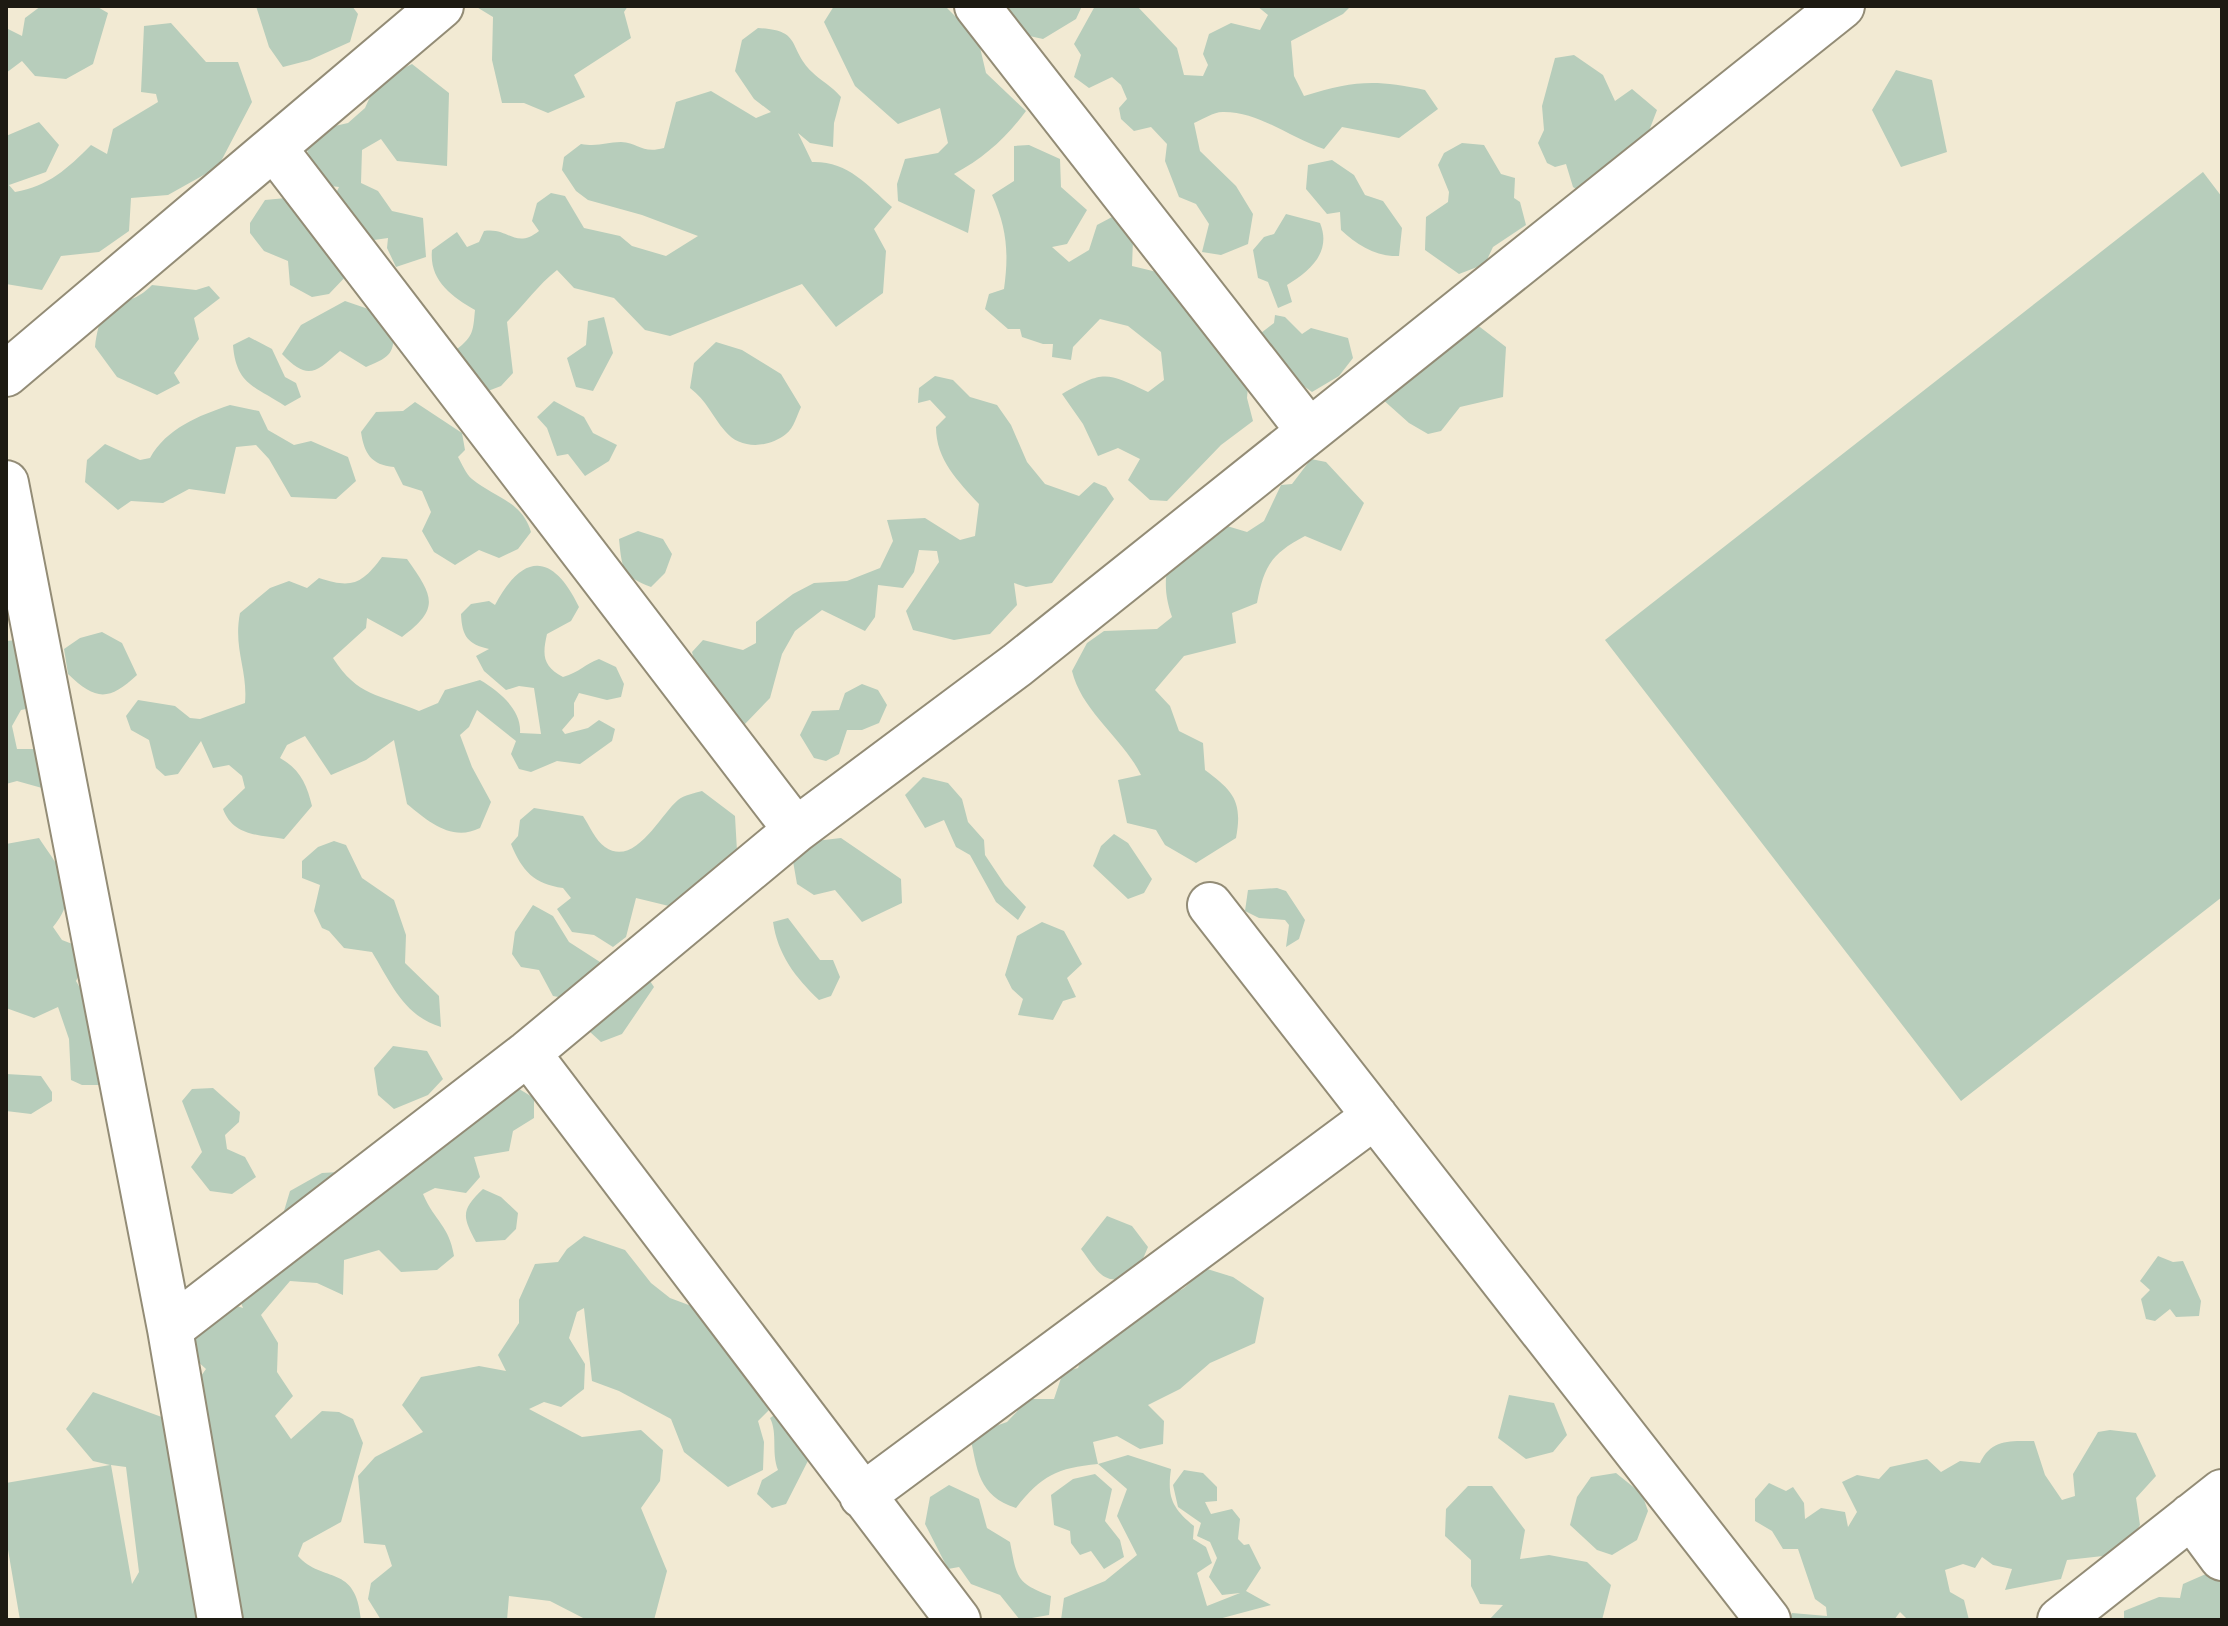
<svg xmlns="http://www.w3.org/2000/svg" width="2228" height="1626" font-family="Ubuntu,sans-serif">
<rect width="100%" height="100%" fill="#f2ead3"/>
<path fill="#b7cdbb" fill-rule="evenodd" d="M41,6H96L108,13L93,64L66,79L35,76L22,61L6,73V28L22,36L25,18Z
M256,6H352L358,14L350,42L310,60L283,67L269,47Z
M475,6H628L624,12L631,38L574,75L585,97L548,113L524,103H502L492,60L493,17Z
M834,6H945L978,39L986,73L1026,111C1006,138 984,158 954,174L975,190L968,233L898,201L897,184L905,159L938,153L948,143L940,108L898,124L855,86L824,22Z
M1007,6H1082L1076,19L1043,39L1025,35Z
M1095,6H1137L1177,48L1184,75L1203,76L1208,65L1203,54L1209,34L1231,23L1260,30L1268,15L1257,6H1351L1343,14L1291,41L1294,76L1304,96C1353,81 1374,79 1425,90L1438,109L1399,138L1342,127L1324,149C1290,138 1260,112 1224,112C1215,111 1203,119 1194,123L1200,151L1236,186L1253,214L1248,244L1221,255L1202,252L1209,224L1196,204L1179,197L1165,161L1167,144L1151,127L1134,131L1121,119L1119,108L1127,99L1121,85L1112,77L1089,88L1074,77L1081,55L1074,44Z
M171,23L206,62H238L252,102L218,167L168,195L131,198L129,231L99,252L61,256L42,290L6,284V136L39,122L59,145L46,172L9,185L15,192C49,186 67,169 91,145L107,154L113,129L158,102L156,94L141,92L144,26Z
M758,28C803,30 787,47 812,72C821,81 832,86 841,97L834,123L833,147L810,143L798,133L812,162C848,161 867,185 892,207L874,229L886,251L883,293L836,327L802,284L670,336L645,330L614,298L574,288L557,270C537,286 525,304 507,322L513,373L501,386L488,391L457,367V349C474,336 473,330 475,310C451,296 429,280 432,250L457,232L467,247L479,242L484,231C509,227 515,250 539,231L532,221L537,203L551,193L565,196L584,228L620,236L632,246L666,256L698,236L642,215L588,200L576,191L562,170L564,157L581,144C599,147 606,142 621,142C639,143 642,154 664,148L676,102L711,91L756,118L771,112L754,99L735,71L742,40Z
M1574,55L1603,75L1615,101L1632,89L1657,110L1644,144L1597,202L1573,187L1566,164L1555,167L1547,163L1538,143L1544,130L1542,106L1555,58Z
M412,64L449,93L447,166L397,161L381,139L362,150L361,183L378,191L392,211L423,218L426,257L396,267L387,248L388,238L367,241L336,193L339,187L322,185L306,148L326,128L348,123L365,108L377,81Z
M1896,70L1932,80L1947,152L1901,167L1872,110Z
M1462,143L1484,145L1501,174L1515,178L1514,198L1520,202L1526,225L1493,247L1485,264L1459,274L1425,250L1426,217L1448,202L1449,192L1438,165L1444,153Z
M1029,145L1060,159L1061,187L1087,210L1067,244L1052,247L1069,262L1089,250L1097,225L1112,217L1133,240L1132,266L1157,272L1196,303L1197,326L1250,362L1247,398L1253,421L1221,445L1167,501L1150,500L1128,480L1140,459L1118,448L1098,456L1083,424L1062,394C1104,370 1106,372 1148,392L1164,380L1161,352L1128,326L1100,319L1073,347L1071,360L1052,357L1053,344H1043L1022,337L1020,329H1008L985,309L989,294L1004,289C1009,253 1007,228 992,195L1014,181V146Z
M1332,160L1354,175L1365,195L1383,201L1402,228L1399,256C1376,257 1357,245 1341,230L1340,212L1327,214L1306,189L1308,165Z
M2203,172L2222,197V897L1961,1101L1605,640Z
M286,198L349,273L329,294L312,297L290,285L288,261L264,251L250,233V223L265,200Z
M1286,214L1320,223C1332,252 1310,271 1287,285L1292,302L1278,308L1268,282L1258,278L1253,250L1264,237L1274,234Z
M152,285L196,290L209,286L220,298L194,318L199,339L174,373L180,383L157,395L117,377L95,347C103,285 122,316 152,285Z
M345,301L377,312L394,326C394,354 392,356 366,367L340,351C315,373 308,381 282,354L301,325Z
M1275,315L1285,317L1302,334L1311,328L1348,338L1353,358L1339,376L1312,392L1283,371L1282,360L1266,350L1261,333L1274,323Z
M604,317L613,353L593,391L576,387L567,358L586,345L588,321Z
M1476,324L1506,347L1503,397L1460,407L1441,431L1428,434L1409,423L1381,398Z
M249,337L272,349L285,377L296,383L301,397L285,406C255,386 236,385 233,345Z
M716,342L742,350L781,374L801,407C797,415 794,428 786,434C769,448 740,450 725,431C712,416 707,401 690,388L694,363Z
M935,376L953,380L970,397L997,405L1011,425L1027,462L1045,484L1079,496L1094,482L1106,487L1114,499L1052,583L1026,587L1014,583L1017,605L990,634L954,640L913,630L906,611L939,562L937,551L919,550L914,572L903,588L878,585L875,617L865,631L822,610L795,631L782,654L770,698L744,725C715,704 701,688 692,652L703,640L743,650L756,643V622L793,594L814,583L847,581L880,568L893,541L887,520L925,518L960,540L975,536L979,504C958,481 936,460 936,427L946,417L930,400L918,403L919,388Z
M554,401L584,417L593,433L617,445L609,461L585,476L568,454L557,456L547,428L537,417Z
M415,402L462,433L465,450L458,457C462,464 466,474 472,479C495,498 522,501 531,532L518,549L499,558L479,550L455,565L434,552L422,531L431,512L422,491L403,485L394,467C371,465 364,453 361,432L376,412L403,411Z
M230,405L259,411L268,430L294,445L311,441L348,457L356,481L336,499L291,497L269,459L256,445L236,447L225,494L189,489L163,503L131,501L118,510L85,482L87,460L105,444L140,460L150,458C167,428 198,416 230,405Z
M1311,459L1326,462L1364,503L1341,551L1305,536C1271,554 1264,566 1257,603L1232,613L1236,643L1184,656L1155,690L1170,706L1179,731L1203,743L1205,770C1233,791 1243,801 1236,838L1196,863L1165,845L1156,830L1127,823L1118,780L1141,775C1123,738 1082,712 1072,671L1087,643L1104,631L1157,629L1172,617C1157,573 1171,552 1197,517L1247,532L1264,521L1281,485L1292,484Z
M638,531L663,539L672,554L665,573L651,587C622,576 622,569 619,539Z
M382,557L407,559C433,596 441,608 402,637L367,618L366,628L333,658C358,697 379,694 419,711L438,703L445,690L480,680C499,691 522,710 520,733L541,734L534,688L519,686L506,690L484,671L476,656L489,649C468,644 462,637 461,614L471,604L489,601L495,605C523,552 553,553 579,607L571,621L547,634C542,656 543,666 563,677C580,672 585,664 599,659L616,667L624,684L621,697L607,700L579,693L574,703V716L562,730L565,734L588,728L599,720L615,729L612,741L580,764L557,761L531,772L519,769L511,754L516,741L477,710L469,727L460,735L472,767L491,802L480,828C452,842 429,822 407,804L394,740L366,760L331,775L305,736L287,745L280,758C300,769 307,785 312,806L284,839C259,835 233,836 223,809L245,788L242,776L229,765L213,768L201,741L178,774L165,776L156,768L149,740L131,730L126,716L138,700L175,706L190,718L200,719L245,703C248,670 233,649 240,613L270,588L289,581L307,588L319,578C352,589 362,584 382,557Z
M102,632L122,643L137,675C109,701 96,701 68,674L64,649L80,638Z
M27,639L40,706L21,710L12,726L17,749H42L52,778L42,788L17,781L6,784V641Z
M862,684L878,690L887,705L879,723L862,730H847L839,754L826,761L814,758L800,735L812,711L839,710L845,693Z
M923,777L948,783L962,799L968,822L984,840L985,855L1005,885L1026,907L1018,920L996,902L970,855L956,847L944,820L925,828L905,795Z
M702,791L735,816L738,869L673,907L636,898L626,937L613,947L594,935L572,932L557,909L571,898L563,888C534,884 522,871 511,844L518,836L520,820L534,808L583,816C589,825 596,841 605,847C635,868 660,815 678,800C684,795 695,793 702,791Z
M1114,834L1128,843L1152,879L1144,893L1128,899L1093,866L1101,846Z
M39,838C60,870 82,892 53,927L62,940L75,945L80,973L76,981L87,1000L107,1085H82L71,1080L69,1039L58,1007L34,1018L6,1008V844Z
M841,838L901,879L902,903L862,922L835,890L814,895L797,884L790,844Z
M334,841L346,845L362,878L394,900L406,935L405,963L439,996L441,1027C404,1016 391,983 372,952L344,948L329,931L322,928L314,911L320,885L302,878V861L318,847Z
M1277,888L1286,891L1305,920L1299,939L1286,947L1289,925L1285,920L1259,918L1245,911L1248,890Z
M533,905L553,916L569,942L600,962L569,999L553,996L539,970L521,967L512,954L515,932Z
M788,918L820,960H833L840,977L831,996L819,1000C795,977 778,955 773,922Z
M1042,922L1064,931L1082,964L1067,978L1076,997L1063,1001L1053,1020L1018,1015L1023,999L1012,989L1005,975L1017,936Z
M642,969L654,987L622,1034L601,1042L589,1031L584,1010Z
M393,1046L427,1051L443,1079L428,1095L394,1109L378,1095L374,1068Z
M6,1074L41,1076L52,1092V1101L31,1114L6,1111Z
M501,1078L534,1098V1118L513,1131L509,1151L474,1157L480,1177L466,1193L435,1188L423,1194C435,1222 449,1225 454,1256L437,1270L401,1272L379,1250L344,1260L343,1295L317,1283L290,1281L261,1315L278,1343L277,1372L293,1396L275,1416L291,1439L322,1411L339,1412L353,1419L363,1443L341,1522L303,1543L298,1556C323,1584 356,1563 361,1620H20L6,1538V1483L110,1465L93,1461L66,1429L93,1392L181,1424L191,1390L206,1369L184,1349L225,1302L243,1308L236,1290L285,1229L284,1211L290,1191L322,1173L339,1172ZM111,1465L126,1467L139,1572L132,1584Z
M213,1088L240,1112L239,1122L225,1135L227,1149L245,1157L256,1177L232,1194L210,1191L191,1167L202,1152L182,1101L192,1089Z
M483,1189L501,1197L518,1213L516,1229L505,1240L476,1242C462,1216 461,1210 483,1189Z
M1107,1216L1132,1226L1148,1247L1136,1275C1103,1287 1100,1274 1081,1249Z
M584,1236L625,1250L651,1283L670,1298L702,1310L777,1402L758,1421L764,1442L763,1470L728,1487L684,1452L671,1419L619,1391L592,1381L584,1308L577,1312L569,1338L585,1364L584,1389L561,1407L544,1402L529,1409L582,1437L641,1430L663,1450L660,1481L641,1508L667,1571L654,1620H587L550,1601L509,1596L507,1620H381L368,1599L371,1583L392,1566L385,1545L364,1543L358,1476L375,1457L423,1432L402,1405L421,1377L479,1366L506,1371L498,1355L519,1323V1300L535,1264L558,1262L567,1249Z
M2158,1256L2173,1262L2183,1261L2201,1301L2199,1316L2176,1317L2170,1309L2155,1321L2146,1319L2141,1299L2150,1290L2140,1281Z
M1204,1268L1233,1277L1264,1298L1255,1343L1210,1363L1180,1389L1148,1405L1164,1421L1163,1444L1140,1449L1117,1436L1093,1442L1098,1464L1128,1455L1171,1469C1167,1497 1172,1508 1194,1526L1193,1539L1206,1547L1212,1563L1197,1573L1207,1606L1240,1593L1222,1595L1209,1577L1217,1558L1210,1542L1197,1536L1201,1523L1178,1507L1173,1485L1184,1470L1203,1473L1217,1487V1501L1205,1502L1211,1514L1232,1509L1240,1519L1238,1539L1244,1545L1249,1544L1261,1568L1246,1591L1271,1605L1215,1620H1061L1064,1598L1105,1581L1137,1555L1117,1516L1127,1489L1098,1464C1057,1468 1042,1475 1016,1508C978,1496 977,1469 970,1435L1007,1422L1029,1399H1054L1063,1372L1078,1368C1099,1322 1138,1340 1152,1294C1183,1296 1184,1288 1204,1268Z
M1509,1395L1554,1403L1567,1435L1553,1452L1526,1459L1498,1438Z
M785,1408L814,1449L786,1504L772,1508L757,1494L762,1480L778,1470C771,1452 778,1434 770,1418Z
M2110,1430L2136,1433L2156,1476L2136,1498L2140,1525L2121,1554L2067,1560L2061,1579L2005,1590L2012,1569L1993,1565L1982,1557L1975,1568L1963,1564L1945,1570L1950,1592L1964,1600L1969,1620H1908L1900,1612L1894,1620H1789L1792,1613L1827,1616L1826,1607L1815,1599L1798,1549H1783L1772,1531L1755,1521V1499L1769,1483L1786,1491L1793,1487L1804,1503L1805,1519L1821,1508L1845,1512L1848,1527L1857,1512L1842,1482L1857,1475L1879,1479L1890,1467L1927,1459L1941,1472L1960,1461L1980,1463C1991,1439 2010,1441 2034,1441L2045,1475L2062,1500L2075,1496L2073,1474L2098,1432Z
M1616,1473L1642,1494L1648,1511L1637,1540L1612,1555L1597,1550L1570,1525L1577,1497L1591,1477Z
M1095,1474L1112,1489L1105,1521L1120,1540L1124,1557L1104,1569L1091,1551L1080,1555L1071,1543L1070,1531L1054,1525L1051,1495L1073,1479Z
M949,1485L979,1499L987,1528L1010,1542C1017,1578 1016,1583 1051,1596L1049,1615L1020,1620L1000,1595L971,1584L959,1567L948,1569L925,1524L930,1497Z
M1468,1486H1492L1525,1530L1520,1559L1549,1555L1587,1562L1611,1585L1602,1620H1489L1503,1605L1480,1604L1471,1586V1560L1445,1536L1446,1509Z
M2215,1570L2222,1573V1620H2124V1611L2159,1597L2180,1598L2183,1584Z"/>
<g fill="none" stroke-linecap="round" stroke-linejoin="round">
<g stroke="#938c76" stroke-width="48">
<path id="street" d="M977,6L1309,431
M274,148L796,830
M6,374L441,6
M6,483L170,1329L220,1620
M1210,905L1768,1620
M528,1053L958,1620
M170,1329L528,1053L796,830L1017,665L1842,6
M862,1496L1375,1116
M2191,1516L2222,1558
M2060,1620L2222,1492"/>
</g>
<use href="#street" stroke="#fff" stroke-width="44"/>
</g>
<rect width="2228" height="1626" fill="none" stroke="#1d1a12" stroke-width="16"/>
</svg>
